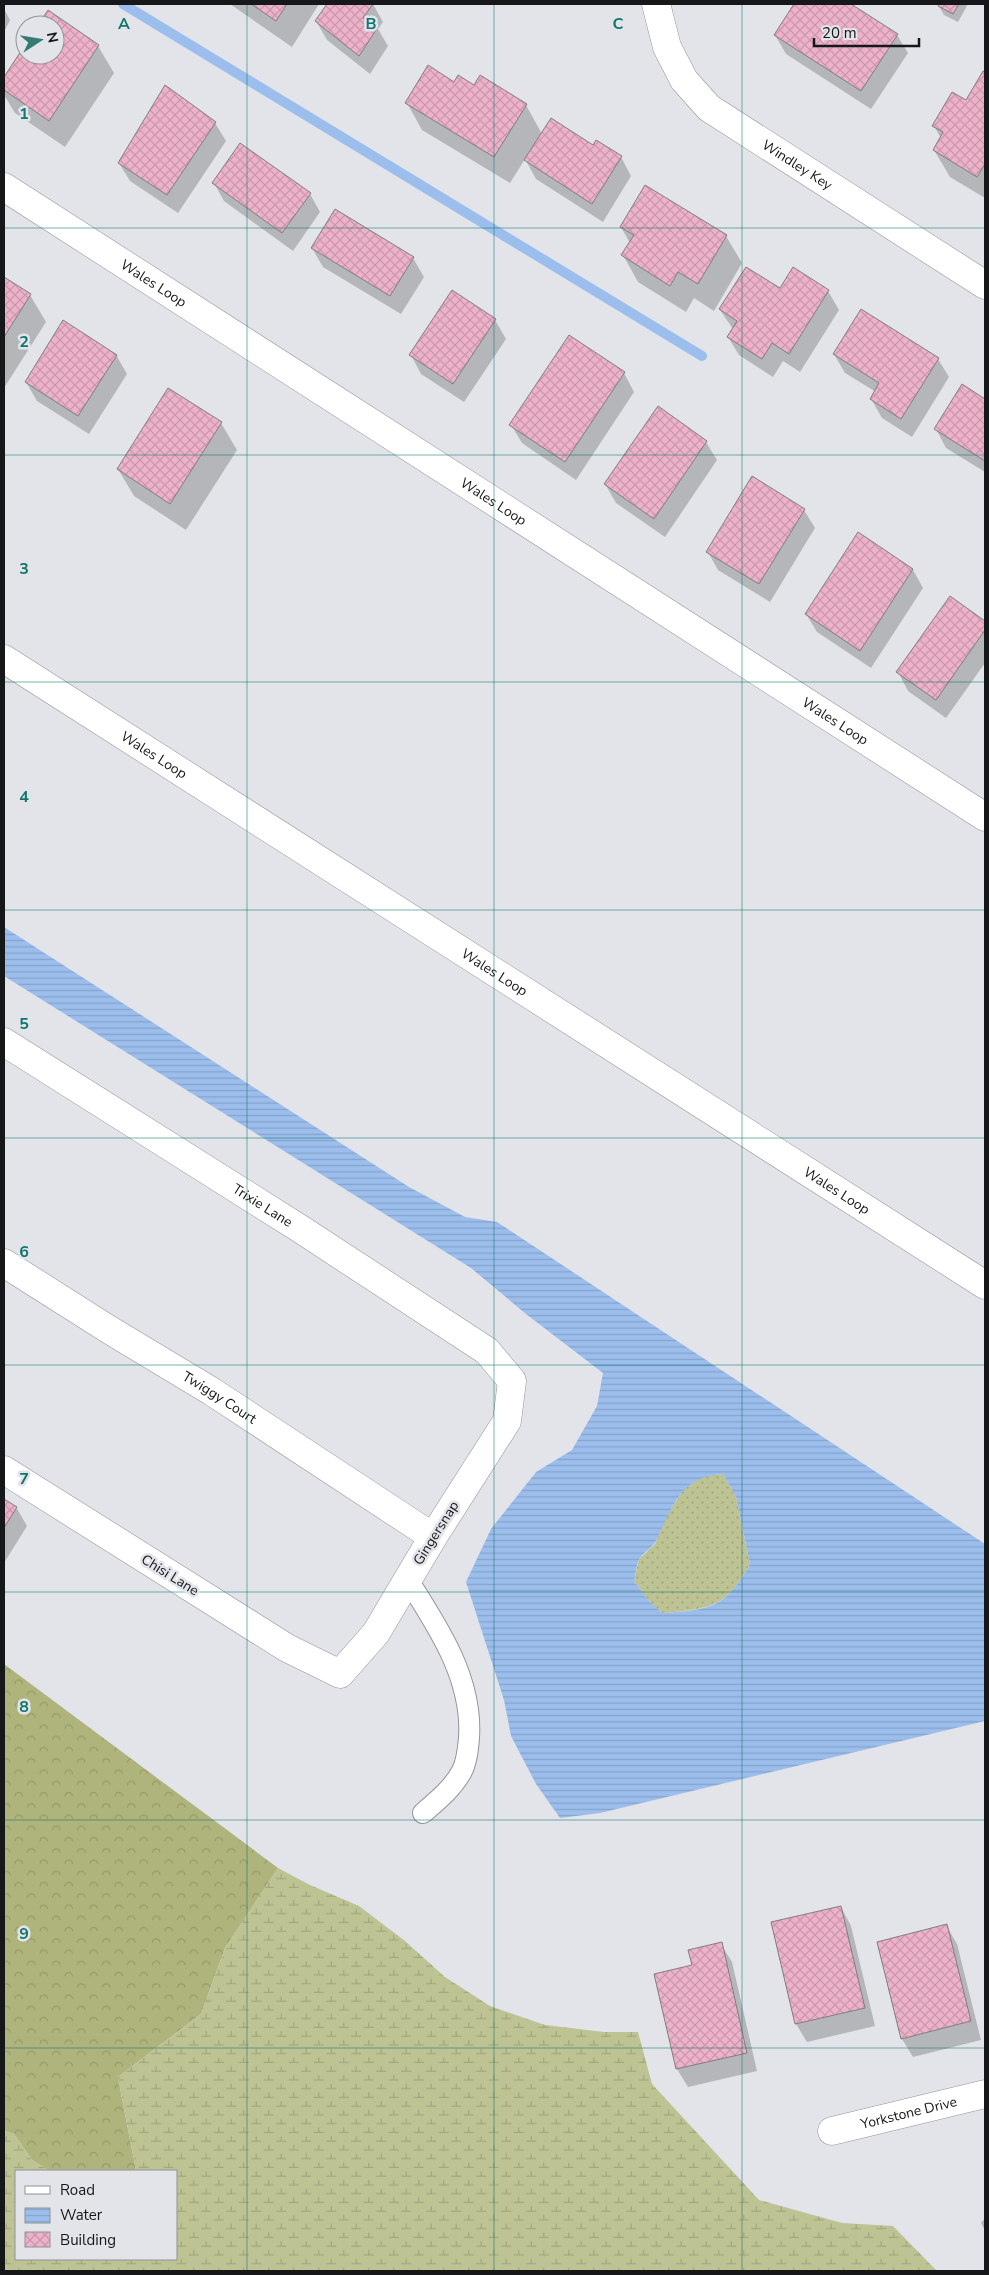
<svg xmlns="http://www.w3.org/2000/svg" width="989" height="2275" font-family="'Nunito Sans',sans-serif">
<defs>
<pattern id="grass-dots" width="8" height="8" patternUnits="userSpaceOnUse" patternTransform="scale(1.25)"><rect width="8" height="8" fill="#bec393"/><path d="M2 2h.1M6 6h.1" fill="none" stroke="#a3a77e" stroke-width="1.8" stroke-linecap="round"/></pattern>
<pattern id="forest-crowns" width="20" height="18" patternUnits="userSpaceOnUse" patternTransform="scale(1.25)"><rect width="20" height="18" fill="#afb47c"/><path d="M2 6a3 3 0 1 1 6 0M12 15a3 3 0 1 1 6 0" fill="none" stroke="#969a6a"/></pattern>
<pattern id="wetland-marsh" width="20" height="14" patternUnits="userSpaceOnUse" patternTransform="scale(1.25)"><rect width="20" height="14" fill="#bec393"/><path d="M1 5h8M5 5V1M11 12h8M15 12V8" fill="none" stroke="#a3a77e"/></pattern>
<pattern id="water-rules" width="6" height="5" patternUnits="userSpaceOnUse" patternTransform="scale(1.25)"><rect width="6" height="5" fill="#9bbeec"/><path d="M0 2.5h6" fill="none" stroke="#85a3ca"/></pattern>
<pattern id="building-cross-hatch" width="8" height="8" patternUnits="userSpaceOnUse" patternTransform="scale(1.25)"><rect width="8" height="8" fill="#edb2ca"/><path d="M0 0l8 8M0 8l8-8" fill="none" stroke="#ca98ad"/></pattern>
</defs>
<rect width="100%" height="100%" fill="#e2e4e9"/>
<path fill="url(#grass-dots)" d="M723,1474L736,1497L750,1564C726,1608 710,1609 662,1613L648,1600L634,1581L639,1559L655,1544L667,1515L684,1489L703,1476Z"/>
<path fill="url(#forest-crowns)" d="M4,1664L278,1868L225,1948L201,2014L118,2077L136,2171H50L32,2160L14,2134L4,2131Z"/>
<path fill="url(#wetland-marsh)" d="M278,1868L310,1885L359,1906L405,1941L445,1977L490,2006L545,2025L604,2032H638L652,2084L759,2200L842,2223L893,2226L937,2271H4V2131L14,2134L32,2160L50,2171H16V2259H176V2171H136L118,2077L201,2014L225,1948Z"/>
<path fill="url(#water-rules)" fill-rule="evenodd" d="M4,927L409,1187L465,1217L497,1222L985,1544V1721L600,1813L560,1818L536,1784L511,1736L504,1700L466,1582L491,1529L536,1472L572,1450L597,1406L603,1373L526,1314L471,1268L4,976ZM723,1474L736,1497L750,1564C726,1608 710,1610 662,1613L648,1600L634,1581C636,1575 636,1564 640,1558C644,1552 652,1548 656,1541C673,1507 679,1477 723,1474Z"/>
<path fill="#0003" d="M230,4H319L292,47Z
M329,4H373L383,22L378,29L388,46L370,74L327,40L316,21Z
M796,4H849L897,35L908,53L871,109L786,54L775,35Z
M940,4H968L958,22L944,15L939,6Z
M4,9L10,20L4,32Z
M48,12L98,46L114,73L65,147L15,113L4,95V79L25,47V55H55V25H40Z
M983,73L985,74V198L950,177L934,150L941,138L934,126L966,102Z
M455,83L474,87L526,105L542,134L593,147L621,157L631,176L603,222L536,179L525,159L510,183L422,130L407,103Z
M215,123L226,141L178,213L130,181L119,163Z
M214,183L310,194L320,212L293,251L224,201Z
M646,187L726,236L742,263L714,311L694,298L686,312L638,282L623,255L630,243L621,227Z
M312,248L413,258L424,277L401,314L323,267Z
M793,269L828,291L839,310L800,372L783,361L773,377L739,355L728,337L733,329L720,310L780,290Z
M4,278L30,295L46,322L4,388Z
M495,320L506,339L464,402L421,374L411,355Z
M834,354L938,359L949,377L912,437L882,418L871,399L876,392L845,373Z
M116,355L127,374L89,434L37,401L26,382Z
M624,373L634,392L576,480L522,443L511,425Z
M962,386L985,400V472L946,448L936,429Z
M221,423L237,450L186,530L134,496L118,469Z
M706,442L717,460L665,537L616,503L605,484Z
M804,510L815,528L770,602L718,570L708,552Z
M913,570L923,588L871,668L817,632L806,614Z
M950,598L985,623V663L946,718L908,691L898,672Z
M4,1500L16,1507L27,1526L4,1563Z
M841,1907L851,1926L875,2026L807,2042L796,2024L773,1923Z
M946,1925L957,1944L981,2040L913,2057L902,2039Z
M721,1944L732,1962L757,2071L688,2087L677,2069L656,1975L693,1966Z
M985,2218V2231L981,2223Z"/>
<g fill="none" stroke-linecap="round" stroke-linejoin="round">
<path stroke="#9bbeec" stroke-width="10" d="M123,4L702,356"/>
</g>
<path fill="url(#building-cross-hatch)" stroke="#827d7e" d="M251,4H287L276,21Z
M327,4H373L363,18L378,27L359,56L315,21Z
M794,4H851L898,34L861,91L774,35Z
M939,4H959L953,14L938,6Z
M48,10L99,45L49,121L4,90V77L25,45V55H55V25H38Z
M428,65L454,82L458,75L474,85L480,75L527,104L494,157L405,103Z
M983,71L985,72V164L977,177L933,150L943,132L932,126L952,92L966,100Z
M165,85L216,122L167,195L118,163Z
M551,118L593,145L596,140L622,156L592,204L524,160Z
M240,143L311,193L282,233L212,183Z
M645,185L727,235L698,284L678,272L670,286L621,255L634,235L620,227Z
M335,209L414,257L390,296L311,248Z
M746,267L780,288L793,267L829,290L789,354L772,343L762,359L727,337L737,321L719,309Z
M4,277L31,294L4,337Z
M452,290L496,319L453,384L409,355Z
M861,309L939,358L901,419L870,399L879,383L833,354Z
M63,320L117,355L78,416L25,382Z
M569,335L625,372L565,462L509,425Z
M962,384L985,399V461L934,429Z
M168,388L222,422L170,504L117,469Z
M658,406L707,441L654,519L604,484Z
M752,476L805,509L759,584L706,552Z
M858,532L913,569L860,651L805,614Z
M950,596L985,621V630L936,700L896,672Z
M4,1499L17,1507L4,1528Z
M841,1906L865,2008L795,2024L771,1922Z
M947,1924L971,2021L901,2039L877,1942Z
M722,1942L747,2053L676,2069L654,1974L692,1965L688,1950Z"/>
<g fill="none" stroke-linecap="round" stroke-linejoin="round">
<g stroke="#939499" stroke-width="22">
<path id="lane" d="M408,1580C438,1627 473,1679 469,1738C468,1749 467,1761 462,1771C453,1788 437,1801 423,1813"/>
</g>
<g stroke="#939499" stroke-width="29">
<g id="street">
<path id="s1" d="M656,4L667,47L684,80L709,108L985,285"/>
<path id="s2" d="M4,187L985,817"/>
<path id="s3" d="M4,659L985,1285"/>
<path id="s4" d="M4,1042L299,1228L487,1351L512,1381L507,1421L433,1537L376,1633L340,1674L287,1648L4,1470"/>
<path id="s5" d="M4,1263L108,1329L211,1391L433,1537"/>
<path id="s6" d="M832,2131L985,2094"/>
</g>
</g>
<use href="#lane" stroke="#fff" stroke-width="20"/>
<use href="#street" stroke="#fff" stroke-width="28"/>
</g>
<path fill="none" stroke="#0f766e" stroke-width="1" stroke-opacity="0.55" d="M247,4V2271M494,4V2271M742,4V2271M4,228H985M4,455H985M4,682H985M4,910H985M4,1138H985M4,1365H985M4,1592H985M4,1820H985M4,2048H985"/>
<g text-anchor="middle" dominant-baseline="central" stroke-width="5" stroke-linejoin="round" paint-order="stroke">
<g font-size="14" fill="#161718" stroke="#e2e4e9">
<text stroke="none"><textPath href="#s1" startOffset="224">Windley Key</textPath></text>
<text stroke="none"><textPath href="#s2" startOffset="178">Wales Loop</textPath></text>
<text stroke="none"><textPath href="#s2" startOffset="582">Wales Loop</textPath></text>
<text stroke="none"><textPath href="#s2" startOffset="988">Wales Loop</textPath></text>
<text stroke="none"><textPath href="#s3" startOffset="178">Wales Loop</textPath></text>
<text stroke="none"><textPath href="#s3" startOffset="582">Wales Loop</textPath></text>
<text stroke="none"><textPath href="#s3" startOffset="988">Wales Loop</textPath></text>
<text stroke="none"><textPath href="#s4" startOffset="306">Trixie Lane</textPath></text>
<text stroke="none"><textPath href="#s5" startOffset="254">Twiggy Court</textPath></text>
<text transform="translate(436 1533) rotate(-58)">Gingersnap</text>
<text transform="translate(170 1575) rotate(32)">Chisi Lane</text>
<text stroke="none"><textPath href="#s6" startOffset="79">Yorkstone Drive</textPath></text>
</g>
</g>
<g font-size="16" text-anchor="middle" font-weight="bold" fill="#0f766e" stroke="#e2e4e9" stroke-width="5" stroke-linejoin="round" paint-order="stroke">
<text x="124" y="29">A</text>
<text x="371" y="29">B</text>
<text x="618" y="29">C</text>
<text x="24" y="119">1</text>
<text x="24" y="347">2</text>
<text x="24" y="574">3</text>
<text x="24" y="802">4</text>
<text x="24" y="1029">5</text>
<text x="24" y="1257">6</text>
<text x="24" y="1484">7</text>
<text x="24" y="1712">8</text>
<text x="24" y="1939">9</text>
</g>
<rect width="989" height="2275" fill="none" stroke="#161718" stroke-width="10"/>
<rect x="15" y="2170" width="162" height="90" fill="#e2e4e9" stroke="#909295"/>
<rect x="25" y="2186" width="25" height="8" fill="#ffffff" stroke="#909295"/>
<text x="60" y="2195" font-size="15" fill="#161718">Road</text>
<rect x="25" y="2208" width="25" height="15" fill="url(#water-rules)" stroke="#909295"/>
<text x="60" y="2220" font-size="15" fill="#161718">Water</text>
<rect x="25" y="2232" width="25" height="15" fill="url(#building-cross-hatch)" stroke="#909295"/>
<text x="60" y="2245" font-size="15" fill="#161718">Building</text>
<g transform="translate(40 40) rotate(78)"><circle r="24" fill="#e2e4e9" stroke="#909295"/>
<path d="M0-4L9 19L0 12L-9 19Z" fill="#357b73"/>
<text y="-8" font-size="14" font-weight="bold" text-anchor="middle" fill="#161718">N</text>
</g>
<path d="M814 38v8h105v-8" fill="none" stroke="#161718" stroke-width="2.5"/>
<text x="822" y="38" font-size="15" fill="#161718" stroke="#e2e4e9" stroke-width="4" paint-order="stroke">20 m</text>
</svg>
